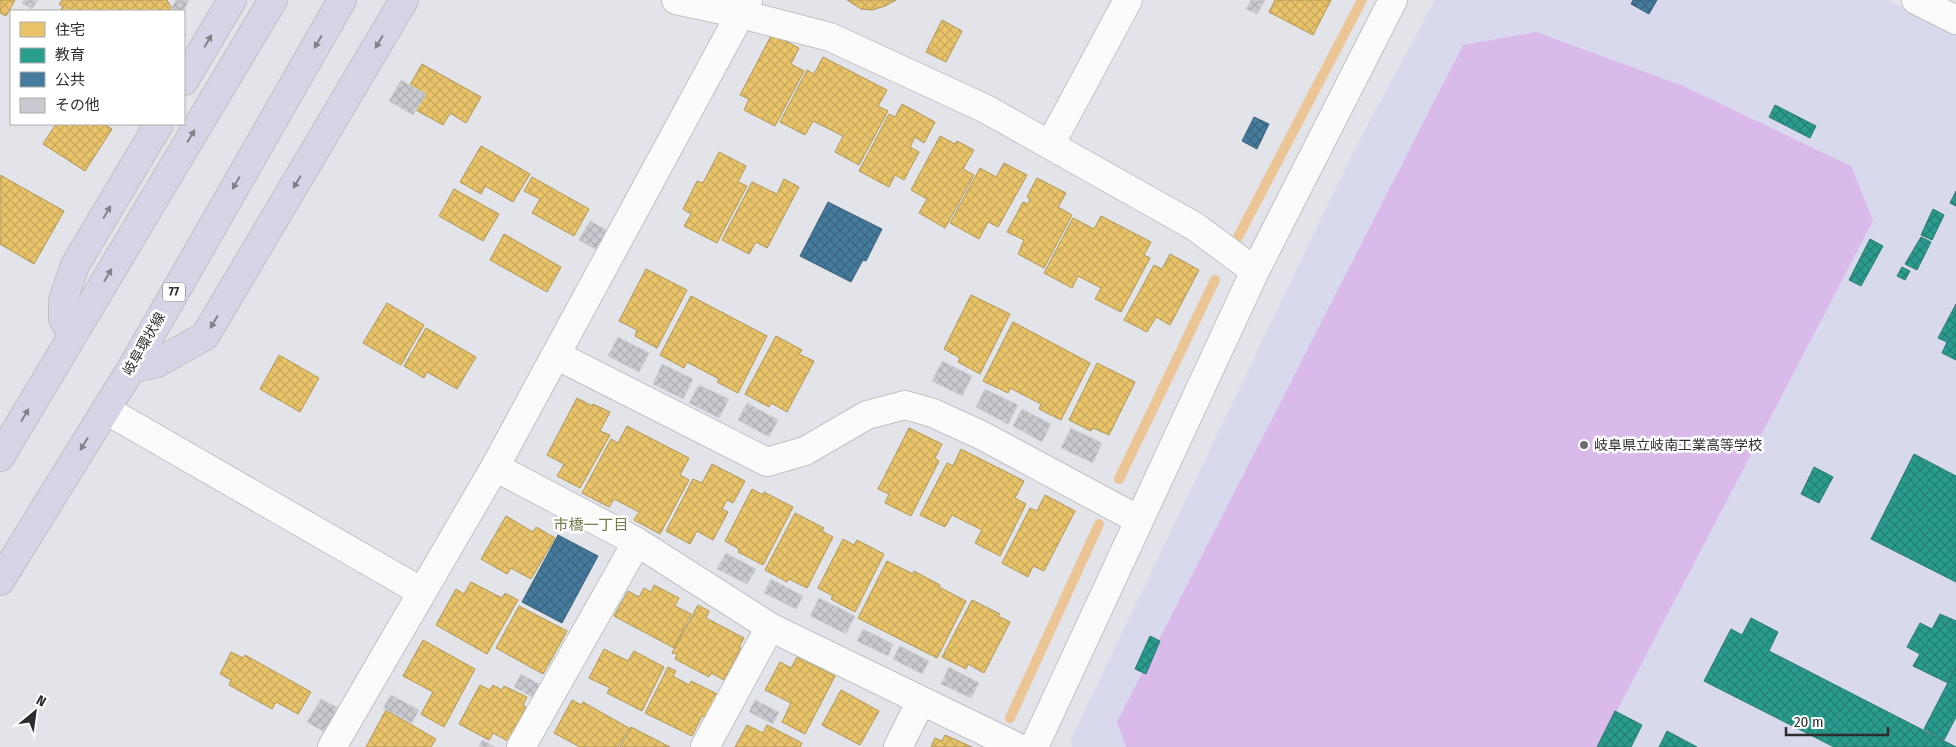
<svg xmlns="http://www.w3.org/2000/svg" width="1956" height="747" font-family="'Fira Sans Condensed','Noto Sans JP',sans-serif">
<defs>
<pattern id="homes-cross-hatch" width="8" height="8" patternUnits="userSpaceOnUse" patternTransform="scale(1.25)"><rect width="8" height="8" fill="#e9c46a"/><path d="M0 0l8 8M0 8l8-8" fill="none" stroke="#c8a95c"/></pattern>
<pattern id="schools-cross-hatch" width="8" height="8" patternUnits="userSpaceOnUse" patternTransform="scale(1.25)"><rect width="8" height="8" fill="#2a9d8f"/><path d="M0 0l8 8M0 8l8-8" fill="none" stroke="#248075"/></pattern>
<pattern id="public-cross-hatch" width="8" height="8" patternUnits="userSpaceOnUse" patternTransform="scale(1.25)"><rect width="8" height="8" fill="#457b9d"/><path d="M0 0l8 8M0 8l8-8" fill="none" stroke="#3a6580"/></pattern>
<pattern id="building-cross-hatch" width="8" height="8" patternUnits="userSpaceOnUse" patternTransform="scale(1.25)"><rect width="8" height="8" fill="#c9cacf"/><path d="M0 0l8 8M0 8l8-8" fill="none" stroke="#adaeb2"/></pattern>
</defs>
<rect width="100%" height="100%" fill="#e2e4ea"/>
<path fill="#d8d9ed" d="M1435,0H1888L1956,35V747H1072L1070,741L1354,150Z"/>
<path fill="#dabaeb" d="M1536,32L1681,85L1851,166L1873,221L1598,747H1126L1117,722L1463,45Z"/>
<path fill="url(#homes-cross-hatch)" stroke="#b19758" d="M0,0H15L6,16L0,13Z
M62,0H167L173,11H60L63,7L59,4Z
M847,0H896L885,6L872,10L861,9Z
M1275,0H1331L1313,35L1269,12Z
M942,20L962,31L946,62L926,52Z
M772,34L799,48L791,64L804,71L775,126L744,110L749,99L740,95Z
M823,57L887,90L878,106L888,111L859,165L835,152L843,136L813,121L805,135L780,122L807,70L814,74Z
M422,64L481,97L466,123L450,113L443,125L416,110L426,94L410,85Z
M902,104L935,122L924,143L915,137L910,147L919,152L904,180L895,175L889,187L859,171L889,114L895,117Z
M56,124H104L112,129L85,171L43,144Z
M940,136L955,144L957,141L974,150L963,169L974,175L945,228L919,213L927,199L911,190Z
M481,146L530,174L513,202L485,186L481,194L460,182Z
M719,152L746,166L738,182L747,186L717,243L684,226L691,214L683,209L697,181L703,183Z
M1004,163L1027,175L998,227L988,222L979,239L950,223L980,168L996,177Z
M0,175L64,211L34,264L0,244Z
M532,177L589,209L574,236L532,213L540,199L524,191Z
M1037,178L1066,193L1058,207L1072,215L1044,268L1018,254L1024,240L1007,232L1023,202L1028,204L1030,199L1027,197Z
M784,179L799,187L767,248L756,242L749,254L722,240L752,182L777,194Z
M454,189L499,214L483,241L439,216Z
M1101,216L1151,242L1144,255L1150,258L1121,312L1095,299L1101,288L1078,276L1072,288L1044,273L1073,218L1094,229Z
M504,234L561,267L547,292L490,260Z
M1170,254L1199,270L1170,325L1156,317L1147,332L1124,320L1154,265L1162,269Z
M646,269L687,290L657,348L635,336L637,330L619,321Z
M971,295L1010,314L980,374L958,362L960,358L944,349Z
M691,296L767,336L738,393L717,382L719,379L687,362L684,368L660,355Z
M387,303L424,325L401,365L363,343Z
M1013,322L1090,363L1061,420L1039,409L1041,404L1010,388L1008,393L983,381Z
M426,328L476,357L457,389L427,372L424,378L404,366Z
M776,336L802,350L799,354L814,361L787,412L771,403L769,407L745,394Z
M279,355L319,378L300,412L260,389Z
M1097,363L1135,382L1109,435L1093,428L1091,431L1069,420Z
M577,398L592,406L593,404L610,412L600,431L610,435L580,488L557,476L564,464L547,455Z
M627,426L689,458L680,475L689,480L660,534L634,520L639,512L614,499L609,507L582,493L611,439L618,443Z
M909,428L942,444L935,458L939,461L911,516L885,503L889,494L878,489Z
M961,449L1024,481L1015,498L1026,504L1000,556L975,543L982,530L952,515L945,527L920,515L947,463L953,466Z
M712,464L745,481L733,503L727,500L722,509L728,512L713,540L697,531L690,544L666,531L693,479L702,483Z
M752,489L763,495L764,492L793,507L763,565L738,552L739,549L725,541Z
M1045,495L1075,511L1044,571L1033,566L1028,577L1002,563L1030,508L1037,511Z
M795,513L824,528L822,531L833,537L807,588L789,579L787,582L765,570Z
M506,516L533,532L536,527L555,538L531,579L511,568L507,574L481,559Z
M843,539L854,545L857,540L884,554L855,612L831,599L833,596L818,588Z
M887,561L913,574L914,571L940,585L939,587L966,601L937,658L858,618Z
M471,582L502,598L505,593L518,600L487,654L436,625L456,589L464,594Z
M654,585L679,598L675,606L691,614L674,648L614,616L628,591L639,597L644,588L651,592Z
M972,600L1000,614L998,616L1010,622L984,673L968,664L966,669L942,657Z
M698,605L709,611L706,618L744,638L739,647L741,648L724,680L711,673L709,677L675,659L677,654L672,653Z
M519,606L567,631L543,674L496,648Z
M423,640L475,669L444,727L421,714L433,692L403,676Z
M604,649L628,661L634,651L664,667L642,711L607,693L610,688L589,678Z
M231,652L243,658L245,655L311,692L298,714L276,702L272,709L229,685L231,680L220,674Z
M797,657L835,676L805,734L782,722L791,703L765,690L780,662L791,668Z
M668,667L676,671L673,676L689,685L691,681L719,695L707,718L702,716L692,736L645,713Z
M480,685L490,690L493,685L502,690L504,686L527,697L523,705L526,707L508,741L493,733L489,740L459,724Z
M841,690L879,711L860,745L822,725Z
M572,700L581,705L583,702L629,728L618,747H580L554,733Z
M386,710L436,739L431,747H366Z
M747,725L763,733L767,725L802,743L800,747H735Z
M631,727L670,747H620Z
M945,735L972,747H931L935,738L942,741Z"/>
<path fill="url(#schools-cross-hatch)" stroke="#2b7b72" d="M1775,105L1816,126L1810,138L1769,117Z
M1956,191V206L1950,203Z
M1933,209L1944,215L1932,240L1921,235Z
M1921,237L1931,242L1917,270L1905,264Z
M1870,239L1883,246L1861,286L1849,280Z
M1902,267L1910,271L1905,280L1897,276Z
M1956,304V360L1942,353L1947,342L1938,338Z
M1914,454L1956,476V582L1871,539Z
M1814,467L1833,477L1819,503L1801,494Z
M1940,614L1956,621V667L1948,683L1913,666L1920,654L1907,647L1920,623L1932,629Z
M1751,618L1778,632L1769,651L1956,747H1834L1704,681L1731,629L1742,635Z
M1150,636L1160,641L1146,674L1135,669Z
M1956,667V717L1944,740L1924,729Z
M1615,711L1642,725L1631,747H1597Z
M1667,731L1697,747H1659Z"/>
<path fill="url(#public-cross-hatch)" stroke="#3e647b" d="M1633,0H1657L1649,14L1631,4Z
M1254,117L1269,124L1257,149L1242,141Z
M828,202L882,229L866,261L863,260L851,282L800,256Z
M558,535L598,556L562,623L522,602Z"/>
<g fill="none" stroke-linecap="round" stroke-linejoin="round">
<path stroke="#ecc597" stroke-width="10" d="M1238,237L1362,0
M1119,479L1215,280
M1010,718L1099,524"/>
</g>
<path fill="url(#building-cross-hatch)" stroke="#cfd0d5" d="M24,0H38L32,9L22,3Z
M176,0H189L183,11H172L171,8Z
M1251,0H1265L1257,14L1246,9Z
M401,80L426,94L413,115L389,101Z
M590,221L608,231L597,250L579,240Z
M618,337L649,353L639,372L608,356Z
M942,361L972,376L962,396L932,381Z
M662,364L693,379L683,399L653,384Z
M699,385L729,399L719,418L689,403Z
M985,389L1018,405L1008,424L976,407Z
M747,403L778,420L769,437L738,420Z
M1022,409L1051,424L1042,442L1013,426Z
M1071,428L1102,443L1093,463L1061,448Z
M726,553L756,569L747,584L717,569Z
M771,579L803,596L796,609L764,593Z
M819,598L855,616L846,634L810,616Z
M863,629L893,644L888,656L857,641Z
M900,646L929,661L922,674L893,659Z
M949,667L979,683L971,698L941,684Z
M521,674L541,685L534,698L514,687Z
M391,695L419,710L412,723L383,708Z
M321,699L342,710L328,734L307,722Z
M755,700L779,712L773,724L749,712Z
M482,740L495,747H479Z"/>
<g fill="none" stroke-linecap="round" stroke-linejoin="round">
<g stroke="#c0c1c2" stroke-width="30">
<path id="street" d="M676,0L741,14L830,37L986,109L1194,226L1255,271
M1916,0L1956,20
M1050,145L1128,0
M556,355L767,462L805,451L867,415L905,405L933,413L981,435L1139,520
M106,410L422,592
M495,467L637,542L770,627L1017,747
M332,747L495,467L748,0
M521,747L637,542
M705,747L770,627
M898,747L921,701
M1034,747L1255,271L1393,0"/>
</g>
<g stroke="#bfc0c2" stroke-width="30">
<path id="primary" d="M184,81L232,0
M72,336L63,318V300L75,265L159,124
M131,369L157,363L205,336L404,0
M0,457L273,0
M0,581L131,369L342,0"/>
</g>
<use href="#street" stroke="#fbfbfc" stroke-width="28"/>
<use href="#primary" stroke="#d6d5e7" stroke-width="28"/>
</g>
<defs><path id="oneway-solid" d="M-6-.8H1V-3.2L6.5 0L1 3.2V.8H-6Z" transform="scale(1.25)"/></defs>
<g fill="#82818a">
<use href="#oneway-solid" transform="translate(208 41) rotate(-60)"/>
<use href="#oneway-solid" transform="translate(318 42) rotate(120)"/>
<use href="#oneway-solid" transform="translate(379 42) rotate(121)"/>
<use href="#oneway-solid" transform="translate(191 136) rotate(-59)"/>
<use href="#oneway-solid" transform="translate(297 182) rotate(121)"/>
<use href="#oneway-solid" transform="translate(236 183) rotate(120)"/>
<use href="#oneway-solid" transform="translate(107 212) rotate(-60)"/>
<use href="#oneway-solid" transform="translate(108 275) rotate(-59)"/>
<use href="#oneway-solid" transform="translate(214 322) rotate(121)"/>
<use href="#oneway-solid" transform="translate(25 415) rotate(-59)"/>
<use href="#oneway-solid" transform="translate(84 444) rotate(122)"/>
</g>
<circle fill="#6c6d6f" stroke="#fff" stroke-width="2" cx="1584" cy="445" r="5"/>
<g text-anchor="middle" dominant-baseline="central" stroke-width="5" stroke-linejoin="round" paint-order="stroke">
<rect fill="#fff" stroke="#6c6c6c" stroke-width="1" x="163" y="282.5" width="22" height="19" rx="4"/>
<g font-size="12" font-weight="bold" fill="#2d2d2d">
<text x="174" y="292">77</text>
</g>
<g font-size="14" fill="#2d2d2d" stroke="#fff">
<text transform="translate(144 344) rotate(-60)">岐阜環状線</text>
</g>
<g font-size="14" fill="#2d2d2d" stroke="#fff" text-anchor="start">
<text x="1594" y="445">岐阜県立岐南工業高等学校</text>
</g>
<g font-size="15" fill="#747a49" stroke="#fff">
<text x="591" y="525">市橋一丁目</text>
</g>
</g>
<rect x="10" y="10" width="175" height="115" fill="#ffffff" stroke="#ababab"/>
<rect x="20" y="22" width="25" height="15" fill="#e9c46a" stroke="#ababab"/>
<text x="55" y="35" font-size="15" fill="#2d2d2d">住宅</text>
<rect x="20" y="48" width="25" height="15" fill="#2a9d8f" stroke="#ababab"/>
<text x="55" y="60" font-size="15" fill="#2d2d2d">教育</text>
<rect x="20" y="72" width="25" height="15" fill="#457b9d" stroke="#ababab"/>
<text x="55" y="85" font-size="15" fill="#2d2d2d">公共</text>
<rect x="20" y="98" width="25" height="15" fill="#c9cacf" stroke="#ababab"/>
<text x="55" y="110" font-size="15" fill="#2d2d2d">その他</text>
<g transform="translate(35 712) rotate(29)" stroke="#ffffff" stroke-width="4" paint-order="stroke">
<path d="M0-4L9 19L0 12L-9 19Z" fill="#2d2d2d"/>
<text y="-8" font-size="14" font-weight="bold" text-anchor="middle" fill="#2d2d2d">N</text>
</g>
<path d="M1786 727v8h102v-8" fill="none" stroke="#2d2d2d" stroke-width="2.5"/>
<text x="1794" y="727" font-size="15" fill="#2d2d2d" stroke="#ffffff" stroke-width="4" paint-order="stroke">20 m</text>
</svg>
